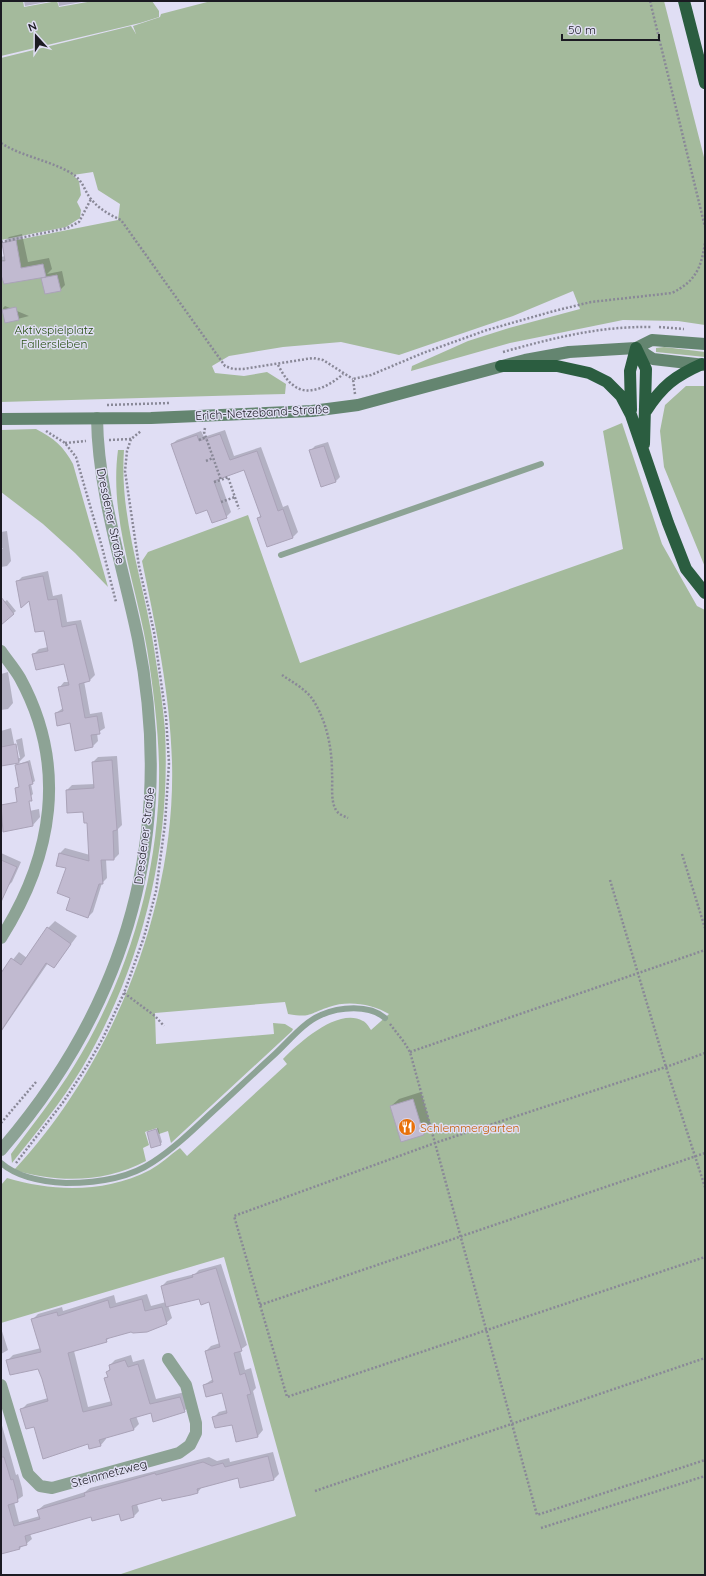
<svg xmlns="http://www.w3.org/2000/svg" width="706" height="1576" font-family="Quicksand,sans-serif">
<rect width="100%" height="100%" fill="#e0def4"/>
<path fill="#a4ba9c" d="M1,1H23L24,7L57,1L59,7L93,1H152L159,11V17L140,23L1,56Z
M211,1H664L705,161V325L678,321L623,320L510,343L411,371L412,366L468,341L509,328L580,309L573,291L513,316L399,355L341,342L283,347L229,356L212,366L215,373L244,376L267,372L286,384L285,394L1,402V261L5,260L2,243L118,220L120,204L98,190L93,172L73,175L79,181L81,195L77,202L81,210L80,218L66,227L1,240V58L131,26L136,34L133,26L160,17L161,14Z
M664,347L705,352V357L656,352V348Z
M686,386H705V567L664,467L660,431L665,405Z
M622,423L662,544L697,606L705,610V1575H118L296,1516L224,1257L1,1323V1185L7,1178C54,1192 105,1193 150,1170C161,1164 170,1155 180,1148L187,1156L287,1064L283,1059C299,1043 338,1007 363,1021C366,1022 369,1027 371,1030L389,1014C372,1004 348,1000 329,1007C308,1014 311,1018 288,1014L285,1002L155,1013L156,1044L274,1034L273,1023L285,1024L293,1029L292,1031L171,1143L168,1131L159,1134L157,1128L145,1132L149,1145L143,1148L146,1161C105,1183 58,1183 14,1170C112,1065 176,907 172,762C170,693 156,628 142,561L148,552L248,515L300,663L623,549L603,431Z
M36,429C54,438 64,447 73,464L108,587L75,553L43,524L1,492V430Z
M118,450H124C119,518 144,582 154,648C158,675 163,703 165,731C171,849 142,966 82,1068C62,1101 37,1132 12,1163L11,1154C33,1124 55,1097 74,1066C129,977 161,869 159,764C158,725 153,687 147,649C136,584 109,517 118,450Z"/>
<path fill="#0003" d="M24,1H52L25,6Z
M58,1H87L59,6Z
M22,234L28,262L49,258L52,269L47,274L62,271L65,285L60,290L42,279L45,276L1,274V257L5,256L3,243L9,237Z
M5,306L29,316L6,322L3,308Z
M225,430L234,456L261,447L283,507L288,505L298,532L293,537L268,546L258,518L261,515L245,468L219,478L231,512L226,517L208,509L172,444L177,440L201,431L204,437Z
M328,442L340,477L335,482L310,451L315,446Z
M7,531L11,561L7,566L1,567V550L3,548H1V532Z
M48,571L53,596L62,594L67,622L81,620L95,675L90,680L84,681L90,714L102,712L105,728L97,733L98,741L93,746L75,749L70,722L56,713L63,708L59,688L64,682H69L65,663L34,654L39,649L48,647L45,630L30,599L17,582L22,577Z
M7,600L16,611L4,621L1,618V605Z
M8,672L13,703L8,709L1,710V674Z
M11,728L17,758H20L16,740L22,738L25,756L19,762L1,765V731Z
M117,756L122,825L118,829L119,854L114,859H106L107,878L102,883L93,912L88,917L71,897L67,868L60,853L65,848L90,855L88,822L84,811L68,812L67,790L72,785L95,784L93,762L98,757Z
M30,760L35,781L31,784L33,794L31,796L16,789L20,786L16,765Z
M39,809L40,817L33,825L4,831L10,815Z
M1,853L21,862L12,882L7,887L1,884Z
M55,921L77,936L54,967L48,963L1,1032V975L19,952L27,958L48,928Z
M421,1092L431,1126L424,1134L402,1140L391,1106L399,1099Z
M158,1128L162,1142L160,1145L148,1132Z
M221,1264L247,1345L240,1350L245,1370L251,1368L256,1388L253,1391L263,1430L258,1436L237,1441L232,1423L214,1417L219,1412L227,1410L222,1391L204,1385L213,1379L206,1351L211,1346L220,1343L210,1301L200,1298L168,1305L172,1318L166,1323L110,1337L106,1341L74,1351L88,1407L112,1401L105,1379L108,1376L107,1372L111,1368L110,1365L115,1360L131,1355L133,1362L144,1359L156,1399L185,1392L190,1406L184,1411L151,1412L136,1416L139,1424L133,1430L106,1437V1439L101,1445L90,1448L88,1443L21,1410L27,1404L48,1398L39,1368L7,1361L13,1355L41,1348L32,1320L38,1314L62,1307L63,1311L114,1295L116,1303L147,1294L151,1306L166,1302L162,1286L167,1281L195,1274L199,1270Z
M1,1328L8,1350L1,1354Z
M1,1422L16,1475L18,1474L22,1488L23,1496L14,1502L19,1522L40,1516L38,1510L44,1505L85,1492L90,1488L209,1457L217,1461L229,1458L230,1462L273,1452L279,1474L273,1480L239,1477L202,1487L198,1492L161,1497L137,1504L139,1511L134,1516L121,1519L120,1512L91,1516L30,1534L32,1539L26,1544L20,1548L1,1553Z"/>
<path fill="#c1bad0" stroke="#aaa3b8" d="M16,240L21,268L43,264L46,277L4,284L1,275V261H5L2,243Z
M57,275L61,291L45,294L41,278Z
M16,307L19,320L5,323L2,310Z
M220,434L230,460L257,451L278,511L283,509L293,538L267,547L257,518L261,517L244,470L214,481L227,518L212,523L207,510L196,514L171,444L197,435L199,441Z
M324,446L336,482L321,487L309,450Z
M43,576L48,600L57,599L62,627L76,624L90,681L79,684L85,718L97,716L100,734L91,735L93,747L75,751L70,723L57,726L55,713L63,711L58,687L69,685L64,664L36,670L32,654L48,651L44,631L35,632L29,601L21,608L16,581Z
M1,597L14,614L1,625Z
M16,744L19,763L1,766V747Z
M112,760L117,830L113,831L114,860H101L103,884H99L88,918L66,910L70,898L57,893L66,868L56,866L59,853L89,861L87,823H84L83,812L67,813L66,790L94,788L92,762Z
M28,762L33,784L29,785L32,801H29L33,826L3,832L1,805L17,802L15,788L19,787L15,765Z
M1,860L17,867L1,902Z
M47,927L71,944L54,968L46,963L1,1031V973L11,958L21,965Z
M413,1099L424,1135L401,1142L390,1106Z
M156,1129L161,1145L151,1148L147,1132Z
M216,1268L242,1351L234,1353L240,1375L245,1373L251,1394L247,1395L258,1437L236,1442L232,1425L215,1428L212,1417L227,1413L222,1393L206,1397L203,1385L213,1382L205,1351L220,1347L209,1302L201,1305L199,1299L166,1307L161,1286L193,1277L192,1275Z
M142,1299L145,1311L162,1307L167,1324L147,1332L133,1333L131,1332L106,1339L107,1342L68,1353L83,1412L112,1405L104,1378L108,1377L106,1372L110,1370L109,1365L125,1360L128,1367L138,1364L150,1404L180,1397L185,1412L153,1422L151,1413L130,1419L134,1430L99,1440L101,1446L89,1449L88,1444L43,1459L34,1427L26,1429L20,1409L48,1401L42,1379L38,1369L10,1375L6,1360L41,1352L31,1319L57,1312L58,1316L108,1300L110,1308Z
M268,1456L274,1480L240,1488L238,1478L197,1489L198,1493L191,1495L162,1501L161,1498L132,1506L134,1517L121,1521L119,1514L92,1521L91,1517L25,1536L27,1545L19,1547L20,1549L1,1554V1457H4L11,1480L13,1479L17,1494L18,1502L8,1505L14,1526L40,1519L37,1510L85,1496L84,1493L131,1480L155,1473L156,1475L203,1462L212,1466L223,1463L225,1467Z"/>
<g fill="none" stroke-linecap="round" stroke-linejoin="round">
<path stroke="#898897" stroke-width="2.5" stroke-dasharray="2 2" stroke-linecap="butt" d="M650,1L705,227
M1,143C23,157 49,160 71,173C84,181 83,189 91,199C99,209 110,215 121,220L225,366L233,369H243L313,358L323,360L353,379
M1,242L67,228L79,222L91,199
M659,327L684,329
M503,352C553,338 600,326 652,327
M278,365C282,372 286,380 293,385C308,398 331,385 343,374
M355,394L353,379L371,375L423,353L487,330L554,311L591,302L672,293C696,281 701,268 705,243
M107,405L170,403
M205,428L204,432L221,480L228,477L239,509
M46,431L65,443L76,457L102,547L116,602
M109,440L131,439
M199,440L206,437
M65,443L86,441
M206,461L213,458
M214,482L221,480
M221,502L235,497
M282,675C292,682 306,689 313,700C327,722 332,748 332,773C333,784 330,800 336,810C339,815 344,816 348,818
M682,854L705,928
M610,880L666,1067L705,1187
M124,993L155,1016L164,1026
M390,1024L404,1042L410,1052L537,1515L705,1460
M410,1052L705,950
M705,1053L666,1067L435,1143L234,1216L287,1397L705,1257
M1,1123L36,1082
M16,1163L64,1101L87,1066L103,1038L124,993L144,937L156,891L165,824L169,763L166,717L154,632L139,566L125,471L127,451L131,439L141,431
M260,1305L705,1153
M315,1491L705,1358
M541,1528L705,1476"/>
<path stroke="#8da395" stroke-width="6" d="M281,555L541,464
M1,1163C18,1178 44,1182 66,1183C96,1183 128,1179 153,1162C173,1149 191,1132 209,1115C231,1095 253,1074 275,1054C289,1041 304,1022 321,1015C339,1007 369,1004 385,1018"/>
<path stroke="#8da395" stroke-width="12" d="M1,651C7,660 15,669 20,678C68,766 53,856 1,938
M1,1150C129,1002 176,832 138,639C123,566 98,493 97,418
M1,1385L28,1474L40,1486L52,1488L179,1453L190,1445L196,1433V1423L186,1385L168,1359"/>
<path stroke="#648570" stroke-width="12" d="M636,348L653,359L705,365
M1,419L151,418L312,411L358,405L525,360L569,352L636,348L652,340L705,344"/>
<path stroke="#2b5d40" stroke-width="12" d="M684,1L705,83
M636,348L646,369L644,444
M501,366H557L589,373L607,382L621,396L631,415L668,523L686,569L705,593
M631,410L630,371L636,348
M646,411C662,386 675,376 702,364"/>
</g>
<defs>
<g id="restaurant-disc" transform="scale(0.9)"><circle r="9.5" fill="#e8710a" stroke="#e0def4"/><path d="M-5-6h1v4h1v-4h1v4h1v-4h1v5L-1.5 .5V6h-2V.5L-5-1ZM5-6V6H3V1.5H1.5Q1.5-4 5-6Z" fill="#fff"/></g>
</defs>
<g fill-rule="evenodd">
<use href="#restaurant-disc" x="407" y="1127"/>
</g>
<g text-anchor="middle" dominant-baseline="central" stroke-width="3" stroke-linejoin="round" paint-order="stroke">
<g font-size="12" fill="#254e0f" stroke="#e0def4">
<text x="54" y="329">Aktivspielplatz<tspan x="54" dy="14">Fallersleben</tspan></text>
</g>
<g font-size="12" fill="#1b1a22" stroke="#e0def4">
<text transform="translate(262 412) rotate(-3)">Erich-Netzeband-Straße</text>
<text transform="translate(111 516) rotate(78)">Dresdener Straße</text>
<text transform="translate(144 836) rotate(-83)">Dresdener Straße</text>
<text transform="translate(109 1473) rotate(-15)">Steinmetzweg</text>
</g>
<g font-size="12" fill="#c56008" stroke="#e0def4" text-anchor="start">
<text x="420" y="1127">Schlemmergarten</text>
</g>
</g>
<rect width="706" height="1576" fill="none" stroke="#1b1a22" stroke-width="4"/>
<g transform="translate(36 36) rotate(339)" stroke="#e0def4" stroke-width="3" paint-order="stroke">
<path d="M0-3L7 15L0 10L-7 15Z" fill="#1b1a22"/>
<text y="-6" font-size="11" font-weight="bold" text-anchor="middle" fill="#1b1a22">N</text>
</g>
<path d="M562 34v6h97v-6" fill="none" stroke="#1b1a22" stroke-width="2"/>
<text x="568" y="34" font-size="12" fill="#1b1a22" stroke="#e0def4" stroke-width="3" paint-order="stroke">50 m</text>
</svg>
